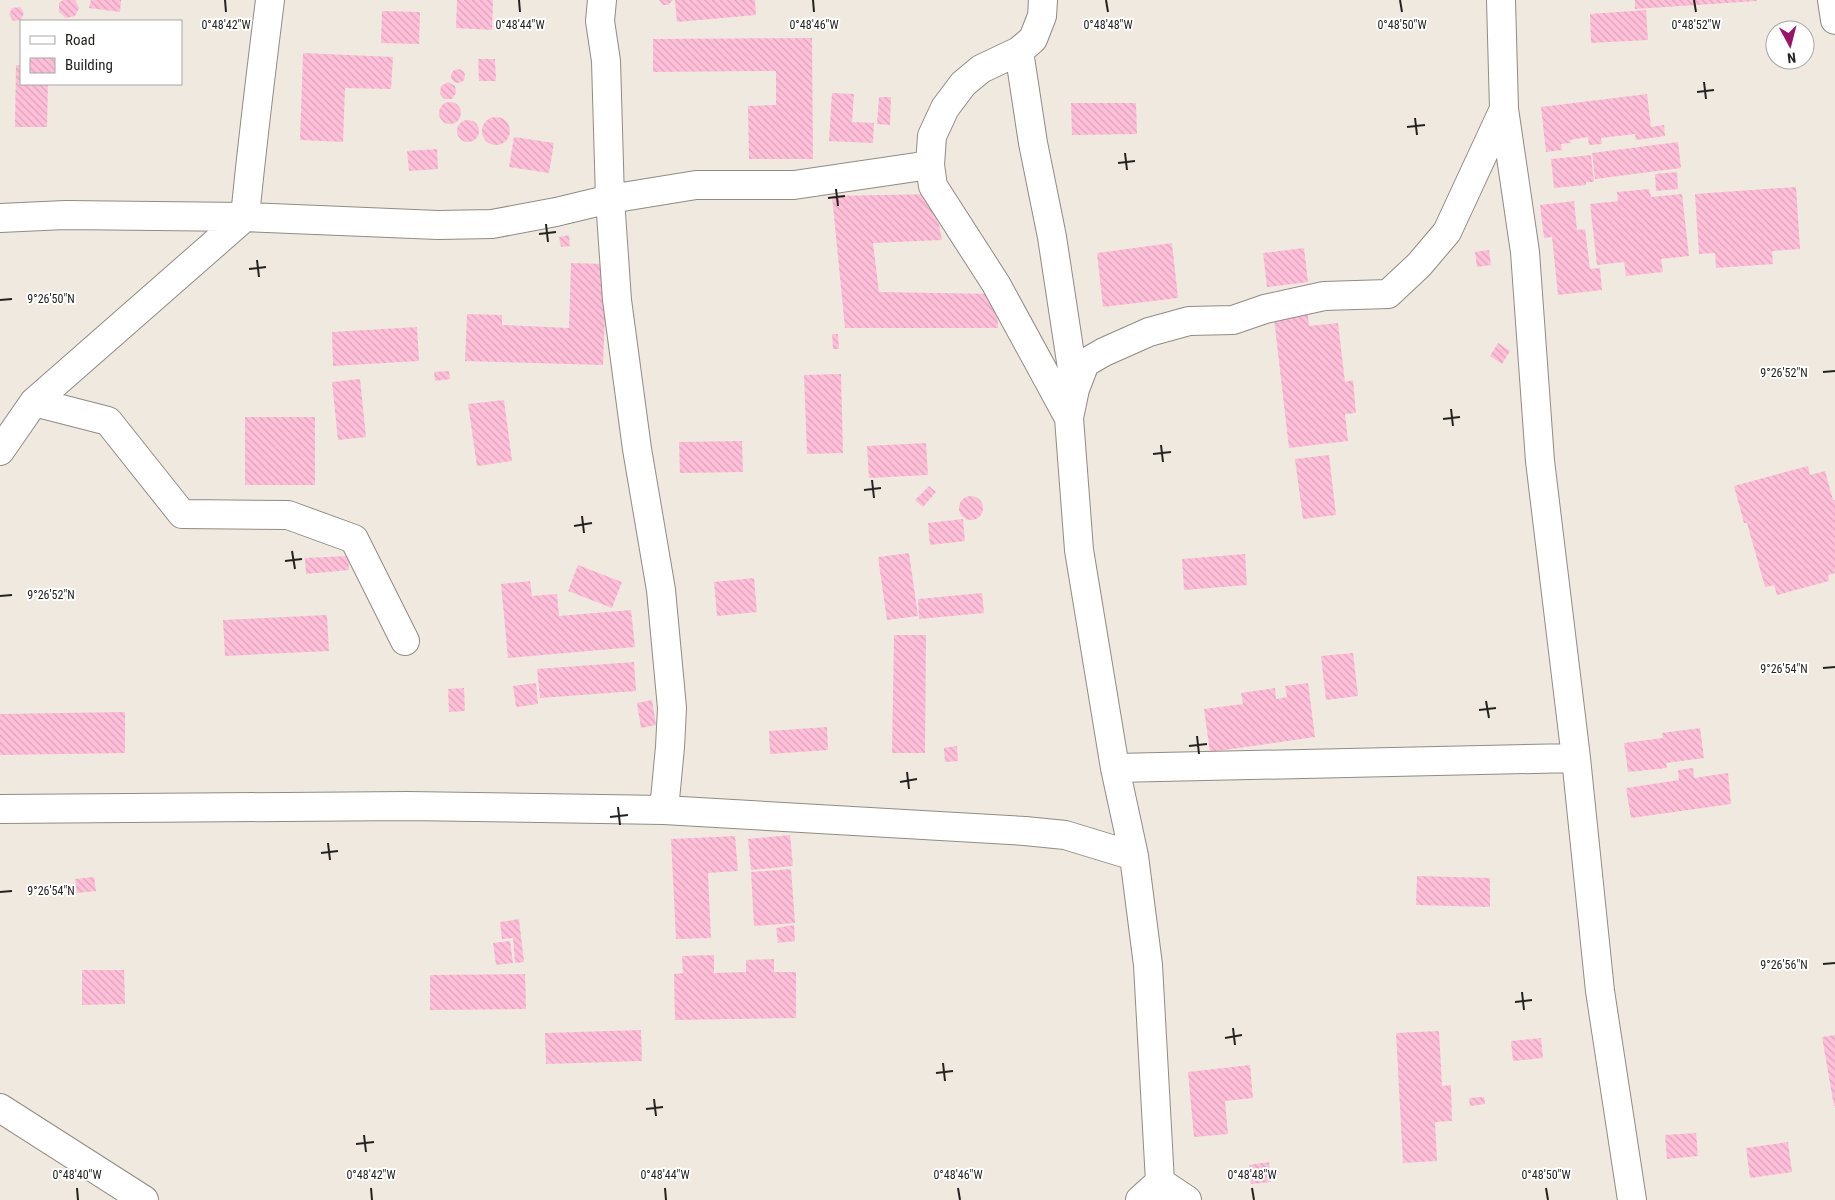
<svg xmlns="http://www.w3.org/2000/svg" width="1835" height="1200" font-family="'Roboto Condensed',sans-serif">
<defs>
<pattern id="building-back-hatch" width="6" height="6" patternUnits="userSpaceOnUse" patternTransform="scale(1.25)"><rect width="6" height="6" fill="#ffbfd9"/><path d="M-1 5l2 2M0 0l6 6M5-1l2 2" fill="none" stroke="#daa4ba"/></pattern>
</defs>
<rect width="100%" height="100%" fill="#f0e9e0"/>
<path fill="url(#building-back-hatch)" d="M63,0H75L79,8L75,16L66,18L59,12V3Z
M91,0H121L120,12L89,8Z
M457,0H493L492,30L456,28Z
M659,0H673L668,5H663Z
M675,0H755L756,15L677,22Z
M1635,0H1756L1757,1L1635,9Z
M20,7L24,13L21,20L13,21L9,14L12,8Z
M1646,10L1648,40L1591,43L1590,14Z
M382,11L420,12L419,44L381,43Z
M812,38L813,159H749L748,106L776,105V71L653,72V39Z
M303,53L393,57L391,89L345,88L343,142L300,140Z
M478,59H495L496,81H479Z
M16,65H21V84H48L47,127H15Z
M451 76a7 7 0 1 1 14 0a7 7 0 1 1-14 0Z
M448,82L455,86L456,93L452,99H444L440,94L441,86Z
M832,93L854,94L852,122L874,123L873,143L829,141Z
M1647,94L1651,127L1664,125L1665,136L1636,140L1635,134L1601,138L1602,144L1589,145L1588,137L1570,140L1571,143L1561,144L1562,150L1546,152L1541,107Z
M879,97H891L890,125L877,124Z
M439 113a11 11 0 1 1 22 0a11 11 0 1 1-22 0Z
M1071,103H1136L1137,134L1072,135Z
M482 131a14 14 0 1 1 28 0a14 14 0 1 1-28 0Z
M457 131a11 11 0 1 1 22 0a11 11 0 1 1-22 0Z
M514,137L554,143L549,173L509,167Z
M1678,142L1681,168L1595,179L1592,153Z
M437,149L438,169L409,171L407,151Z
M1591,155L1594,182H1586V185L1554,188L1551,159Z
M1677,172L1678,189L1656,191L1655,174Z
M1796,187L1800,249L1772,251L1773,264L1716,268L1715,253L1699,254L1695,194Z
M1649,189L1651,197L1682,194L1689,256L1661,259L1663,272L1626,276L1624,262L1597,265L1590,204L1618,201L1617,192Z
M933,194L942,240L873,243L879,292L996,294L998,328H845L832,196Z
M1574,201L1577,230L1585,229L1590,269L1600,268L1602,290L1558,295L1552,237L1544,238L1540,205Z
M569,235L570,246L561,247L559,237Z
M1172,243L1178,298L1103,307L1097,253Z
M1304,248L1308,282L1267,287L1263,253Z
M1489,250L1491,265L1477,267L1475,252Z
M571,263L607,264L603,365L465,361L467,314L502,315V325L569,328Z
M1307,306L1309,326L1338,323L1345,382L1353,380L1356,413L1345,414L1348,441L1289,448L1273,310Z
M417,327L419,361L333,366L332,332Z
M832,334H838L839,349H833Z
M1498,343L1510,351L1502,364L1490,356Z
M449,371L450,379L435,381L434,372Z
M841,374L843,453L807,454L804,375Z
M360,379L366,437L338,440L332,382Z
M504,400L512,461L477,466L468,404Z
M245,417H315V485H245Z
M742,441L743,472L680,473L679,442Z
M926,443L928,475L869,478L867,446Z
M1329,455L1336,515L1303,519L1295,459Z
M1808,466L1810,475L1825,471L1833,500H1835V573L1828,575L1829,581L1777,595L1774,585L1765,587L1747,523H1744L1734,486Z
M929,486L936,492L923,507L915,500Z
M959 508a12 12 0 1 1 24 0a12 12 0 1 1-24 0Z
M963,519L965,541L930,545L928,523Z
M909,553L918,616L887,620L878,557Z
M1245,554L1247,585L1184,590L1182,559Z
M348,556L349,570L306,574L305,558Z
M578,565L622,582L612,608L568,591Z
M754,578L757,612L717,616L714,582Z
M530,581L532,596L557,594L559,616L631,610L635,647L508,658L501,584Z
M982,593L984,613L919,619L918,599Z
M327,615L329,651L225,656L223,620Z
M894,635H926L925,753H892Z
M1353,653L1358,696L1326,700L1321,656Z
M634,662L636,691L540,698L537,669Z
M536,683L538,704L516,707L513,686Z
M1308,683L1315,737L1210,752L1204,709L1243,704L1241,693L1275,688L1276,699L1287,697L1285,686Z
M464,688L465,711L449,712L448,689Z
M652,700L656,725L641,728L637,703Z
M125,712V753L0,755V714Z
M827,727L828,750L770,754L769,731Z
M1700,728L1704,758L1666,763L1667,768L1628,772L1624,743L1663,738L1662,733Z
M957,746L958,761L945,762L944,748Z
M1693,768L1694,778L1728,773L1731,804L1631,818L1626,788L1679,780L1678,770Z
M790,835L793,866L751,870L748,839Z
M735,836L738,871L708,873L711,938L676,939L671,839Z
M791,869L795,923L754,926L751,872Z
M1417,876L1490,878V907L1416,905Z
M94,877L96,891L77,893L75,879Z
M519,919L524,962L515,963L513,938L502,939L500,922Z
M794,925L795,941L778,943L776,928Z
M510,941L513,963L496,965L493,943Z
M714,955V973L746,972V960L774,959V972H796V1018L675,1020L674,974L683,973L682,956Z
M82,970H124L125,1004L82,1005Z
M525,974L526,1009L430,1010V975Z
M641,1030L642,1061L546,1064L545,1033Z
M1439,1031L1442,1086L1451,1085L1452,1121L1435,1122L1437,1161L1403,1163L1396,1033Z
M1835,1035V1106H1834L1822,1037Z
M1541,1038L1543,1058L1513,1061L1511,1041Z
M1250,1065L1253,1098L1225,1101L1228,1134L1194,1137L1188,1072Z
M1484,1097L1485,1104L1470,1106L1469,1098Z
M1696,1133L1698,1156L1667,1159L1665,1135Z
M1788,1142L1792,1172L1750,1178L1746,1148Z
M1269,1162L1271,1182L1251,1184L1249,1165Z"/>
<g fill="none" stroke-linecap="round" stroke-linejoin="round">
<g stroke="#918b83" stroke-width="30">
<path id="street" d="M602,0L600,21L606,61L610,199L617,300L637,449L661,590L672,708L670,747L664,810
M1043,0L1042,16L1033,39L1019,51L981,69L963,84L945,108L932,136L930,165L933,186L996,284L1069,418
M1501,0L1504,109L1525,252L1540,461L1576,758L1600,991L1632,1200
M1832,0L1835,20
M1019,51L1033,143L1052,237L1075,388
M0,218L65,215L245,217L438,225L492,224L556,212L610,199L696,185H794L930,165
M34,402L108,421L182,514L288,515L354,539L405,641
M0,451L34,402L245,217C252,144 261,72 270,0
M1115,768L1576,758
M0,809L407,806L664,810L1025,831L1065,835L1134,856
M0,1108L144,1200
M1160,1182L1148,965L1134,856L1115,768L1079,550L1069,418L1075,389L1085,363L1104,352L1149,332L1189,321L1233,320L1265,309L1324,296L1388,294L1419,265L1447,232L1504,109
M1160,1182L1187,1200
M1140,1200L1160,1182"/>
</g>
<use href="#street" stroke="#fff" stroke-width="28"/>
</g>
<path fill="none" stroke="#24221f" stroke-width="2" d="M225,0L226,12M519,0L520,12M813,0L814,12M1106,0L1108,12M1400,0L1402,12M1694,0L1696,12M1704,82L1706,99M1697,92L1714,90M1415,118L1417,135M1407,127L1425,125M1125,153L1127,170M1118,163L1135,161M836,189L838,206M828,198L845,196M546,224L548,242M539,234L556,232M257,260L259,277M249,269L266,267M0,300L12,299M1823,372L1835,371M1451,409L1453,426M1443,419L1460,417M1161,445L1163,462M1153,454L1171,452M872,480L874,498M864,490L881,488M582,516L584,533M574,526L592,523M292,551L295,569M285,561L302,559M0,596L12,595M1823,668L1835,667M1486,701L1489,718M1479,710L1496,708M1197,736L1199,754M1189,746L1207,744M907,772L909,789M900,782L917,779M618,807L620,825M610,817L628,815M328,843L330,860M321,853L338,851M0,892L12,891M1823,964L1835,963M1522,992L1524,1010M1515,1002L1532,1000M1233,1028L1235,1045M1225,1038L1242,1035M943,1063L945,1081M936,1073L953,1071M654,1099L656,1116M646,1109L663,1107M364,1135L366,1152M356,1144L374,1142M77,1188L78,1200M371,1188L372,1200M665,1188L666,1200M958,1188L960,1200M1252,1188L1254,1200M1546,1188L1548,1200"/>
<g font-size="12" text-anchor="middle" fill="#24221f" stroke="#fff" stroke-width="4" stroke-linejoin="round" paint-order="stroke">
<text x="226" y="29">0°48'42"W</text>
<text x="520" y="29">0°48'44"W</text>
<text x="814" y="29">0°48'46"W</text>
<text x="1108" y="29">0°48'48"W</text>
<text x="1402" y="29">0°48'50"W</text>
<text x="1696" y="29">0°48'52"W</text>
<text x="51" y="303">9°26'50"N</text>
<text x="1784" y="377">9°26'52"N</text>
<text x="51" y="599">9°26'52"N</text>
<text x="1784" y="673">9°26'54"N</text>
<text x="51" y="895">9°26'54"N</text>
<text x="1784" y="969">9°26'56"N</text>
<text x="77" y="1179">0°48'40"W</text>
<text x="371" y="1179">0°48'42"W</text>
<text x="665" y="1179">0°48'44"W</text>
<text x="958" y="1179">0°48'46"W</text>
<text x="1252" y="1179">0°48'48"W</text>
<text x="1546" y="1179">0°48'50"W</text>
</g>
<rect x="20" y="20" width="162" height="65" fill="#ffffff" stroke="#a7a7a5"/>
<rect x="30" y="36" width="25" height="8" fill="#ffffff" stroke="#a7a7a5"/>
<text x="65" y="45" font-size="15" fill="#24221f">Road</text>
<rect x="30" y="58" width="25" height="15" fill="url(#building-back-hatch)" stroke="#a7a7a5"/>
<text x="65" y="70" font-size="15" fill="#24221f">Building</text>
<g transform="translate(1790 45) rotate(173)"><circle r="24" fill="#ffffff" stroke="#a7a7a5"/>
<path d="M0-4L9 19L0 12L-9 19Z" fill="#991367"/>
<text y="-8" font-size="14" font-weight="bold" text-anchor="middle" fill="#24221f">N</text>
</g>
</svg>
